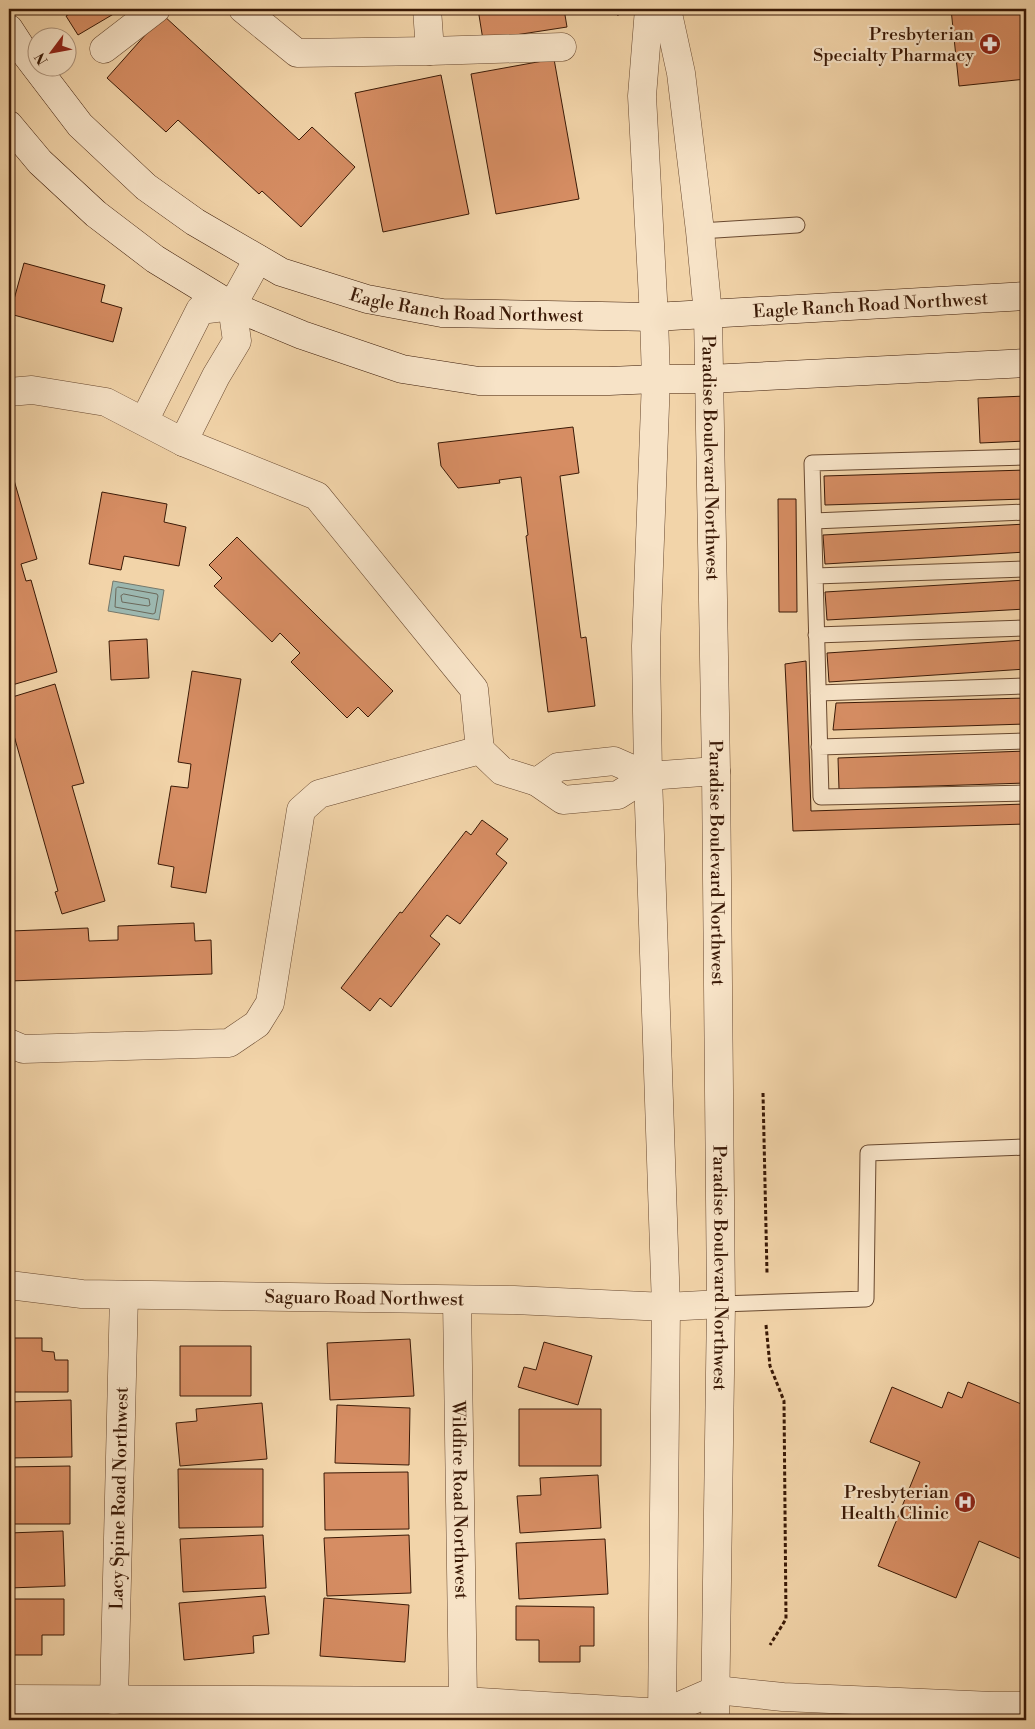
<svg xmlns="http://www.w3.org/2000/svg" width="1035" height="1729" font-family="'Libre Bodoni',serif">
<rect width="100%" height="100%" fill="#f2d4a9"/>
<filter id="stains"><feTurbulence type="fractalNoise" baseFrequency=".004" numOctaves="4"/><feColorMatrix values="0 0 0 0 .2 0 0 0 0 .09 0 0 0 0 .02 0 0 0 .5 -.17"/></filter>
<radialGradient id="worn" r=".72"><stop offset=".6" stop-color="#630" stop-opacity="0"/><stop offset="1" stop-color="#630" stop-opacity=".3"/></radialGradient>
<path fill="#9cb7af" stroke="#75786b" d="M113,581L164,590L159,620L108,611Z"/>
<g fill="none" stroke-linecap="round" stroke-linejoin="round">
<path stroke="#6b685a" stroke-width="1" d="M118,587L157,594L158,596L155,613L153,614L115,607L116,589Z
M124,594L149,599L150,605L148,606L122,602L121,596Z"/>
</g>
<path fill="#d68d63" stroke="#3a1906" d="M78,9H122L78,35L66,16Z
M478,9H564L567,27L483,40Z
M951,9H1026V79L959,86Z
M163,15L299,140L312,127L355,167L301,227L262,191L259,194L178,120L166,132L107,78Z
M554,59L579,199L496,214L471,74Z
M441,75L469,214L383,232L355,93Z
M24,263L105,285L101,302L122,308L113,342L10,314Z
M1026,396V441L980,443L978,398Z
M573,427L579,473L560,476L581,638L586,637L595,706L548,712L526,536L528,535L521,477L499,480L500,483L458,488L441,466L438,443Z
M9,463L37,559L21,564L26,581L31,580L57,672L12,685L9,674V668L10,667L9,662Z
M1026,470V499L825,505L824,476Z
M102,492L167,504L164,522L186,527L179,566L124,556L121,570L89,564Z
M778,499H796L797,612H779Z
M1026,524V552L825,564L823,535Z
M237,537L393,691L368,717L358,707L347,718L291,662L300,653L280,633L272,642L214,586L222,578L209,565Z
M1026,580V609L827,620L825,592Z
M147,639L149,678L111,680L109,641Z
M1026,640V669L829,682L827,653Z
M806,661L811,811L1026,804V824L793,831L785,664Z
M192,671L241,679L206,893L171,887L174,867L158,864L171,786L188,788L191,764L178,762Z
M55,684L84,783L72,786L105,901L62,914L55,892L58,891L9,718V698Z
M1026,698V724L833,730L836,703Z
M1026,751V783L839,789L838,758Z
M482,820L508,839L496,854L507,863L460,924L447,915L430,936L440,944L391,1007L380,998L370,1011L341,988L400,912L402,913L466,831L471,835Z
M194,923L195,941L211,940L212,974L9,981V941H11V931L88,928L89,941L118,940V926Z
M9,1338H42V1351L54,1352L55,1360H68V1392H9Z
M410,1339L414,1396L330,1400L327,1343Z
M544,1342L592,1356L578,1405L518,1387L524,1367L536,1370Z
M180,1346H251V1396H180Z
M968,1382L1026,1406V1561L979,1541L956,1598L878,1566L920,1462L870,1442L892,1387L942,1408L948,1392L962,1398Z
M71,1400L72,1457L9,1458V1402Z
M262,1403L267,1459L180,1466L176,1423L197,1421L196,1409Z
M337,1405L410,1408L409,1465L335,1463Z
M519,1409H601V1466H519Z
M70,1466V1524H9V1467Z
M178,1469H263V1527L179,1528Z
M408,1472L409,1529L325,1530L324,1473Z
M598,1475L601,1528L520,1533L517,1496L541,1495L540,1478Z
M63,1531L65,1586L9,1588V1533Z
M263,1535L266,1588L183,1592L180,1539Z
M409,1535L411,1593L327,1596L324,1538Z
M605,1539L608,1594L519,1599L516,1543Z
M265,1596L269,1634L253,1636L254,1653L184,1660L179,1603Z
M324,1598L409,1605L405,1662L320,1656Z
M9,1599H64V1635H42V1655H9Z
M516,1606L594,1607V1646H580V1662H539V1640H516Z"/>
<g fill="none" stroke-linecap="round" stroke-linejoin="round">
<g stroke="#68482f" stroke-width="17">
<path id="service" d="M700,231L797,225
M1026,457L812,463L821,797L1026,793
M814,521L1026,512
M815,576L1026,569
M816,635L1026,628
M818,693L1026,686
M819,747L1026,741
M721,1304L866,1299L868,1153L1026,1147"/>
</g>
<g stroke="#68482f" stroke-width="29">
<g id="minor">
<path d="M243,9L297,53L430,51L427,9"/>
<path d="M649,9L642,96L654,317"/>
<path d="M667,9L681,73L700,231L708,314"/>
<path d="M104,49L156,9"/>
<path d="M430,51L562,47"/>
<path d="M9,392L32,390L106,402L183,442L317,496L474,689L480,750"/>
<path d="M144,421L200,310L232,306"/>
<path d="M183,442L216,376L237,341L232,306L258,259"/>
<path d="M537,782L558,767L614,761L648,776"/>
<path d="M9,1043L23,1049L229,1043L257,1024L270,1003L301,810L319,794L480,750L502,771L537,782L563,800L618,795L648,776"/>
<path id="s1" d="M9,1285L82,1294L514,1300L666,1307L721,1304"/>
<path id="s2" d="M457,1300L463,1701"/>
<path d="M9,1699L463,1701L663,1713"/>
<path id="s3" d="M114,1700L124,1295"/>
<path d="M681,1720L663,1713L716,1690L783,1697L993,1706H1026"/>
</g>
</g>
<g stroke="#68482f" stroke-width="29">
<g id="tertiary">
<path id="s4" d="M708,314L716,771L721,1304L715,1720"/>
<path d="M654,317L656,379L646,646L648,776L666,1307L662,1720"/>
<path d="M648,776L716,771"/>
</g>
</g>
<g stroke="#3a1906" stroke-width="29">
<g id="secondary">
<path id="s5" d="M9,29L22,49L80,125L146,187L195,222L281,272L367,299L442,313L654,317L1026,296"/>
<path d="M9,125L40,162L96,214L155,259L232,306L302,335L402,369L479,381H609L656,379H709L1026,363"/>
</g>
</g>
<path stroke="#3a1906" stroke-width="3" stroke-dasharray="4 2.5" stroke-linecap="butt" d="M614,9L619,15
M763,1093L767,1273
M766,1325L770,1366L784,1401L786,1619L770,1645"/>
<use href="#service" stroke="#f7e3c7" stroke-width="15"/>
<use href="#minor" stroke="#f7e3c7" stroke-width="28"/>
<use href="#tertiary" stroke="#f7e3c7" stroke-width="28"/>
<use href="#secondary" stroke="#f7e3c7" stroke-width="28"/>
</g>
<defs>
<g id="pharmacy-disc" transform="scale(1.125)"><circle r="9.5" fill="#8f2418" stroke="#f7e3c7"/><path d="M-2-6h4v4h4v4h-4v4h-4v-4h-4v-4h4Z" fill="#fff"/></g>
<g id="hospital-disc" transform="scale(1.125)"><circle r="9.5" fill="#8f2418" stroke="#f7e3c7"/><path d="M-5-5h3v3.5h4V-5h3V5h-3V1.5h-4V5h-3Z" fill="#fff"/></g>
</defs>
<g fill-rule="evenodd">
<use href="#pharmacy-disc" x="990" y="44"/>
<use href="#hospital-disc" x="965" y="1502"/>
</g>
<g text-anchor="middle" dominant-baseline="central" stroke-width="4.5" stroke-linejoin="round" paint-order="stroke">
<g font-size="18" fill="#3a1906" stroke="#f7e3c7" text-anchor="end">
<text x="974" y="34">Presbyterian<tspan x="974" dy="21">Specialty Pharmacy</tspan></text>
<text x="949" y="1492">Presbyterian<tspan x="949" dy="21">Health Clinic</tspan></text>
</g>
<g font-size="18" fill="#3a1906" stroke="#f7e3c7">
<text stroke="none"><textPath href="#s5" startOffset="560">Eagle Ranch Road Northwest</textPath></text>
<text stroke="none"><textPath href="#s5" startOffset="965">Eagle Ranch Road Northwest</textPath></text>
<text stroke="none"><textPath href="#s4" startOffset="144">Paradise Boulevard Northwest</textPath></text>
<text stroke="none"><textPath href="#s4" startOffset="549">Paradise Boulevard Northwest</textPath></text>
<text stroke="none"><textPath href="#s4" startOffset="954">Paradise Boulevard Northwest</textPath></text>
<text stroke="none"><textPath href="#s1" startOffset="356">Saguaro Road Northwest</textPath></text>
<text stroke="none"><textPath href="#s3" startOffset="202">Lacy Spine Road Northwest</textPath></text>
<text stroke="none"><textPath href="#s2" startOffset="200">Wildfire Road Northwest</textPath></text>
</g>
</g>
<rect width="1035" height="1729" fill="none" stroke="#f2d4a9" stroke-width="30"/>
<rect x="10" y="10" width="1015" height="1709" fill="none" stroke="#3a1906" stroke-width="2.5"/>
<rect x="15" y="15" width="1005" height="1699" fill="none" stroke="#3a1906"/>
<g transform="translate(52 52) rotate(238)"><circle r="24" fill="#f7e3c7" stroke="#ab927a"/>
<path d="M0-4L9 19L0 12L-9 19Z" fill="#8f2418"/>
<text y="-8" font-size="14" font-weight="bold" text-anchor="middle" fill="#3a1906">N</text>
</g>
<rect width="100%" height="100%" filter="url(#stains)"/>
<rect width="100%" height="100%" fill="url(#worn)"/>
</svg>
